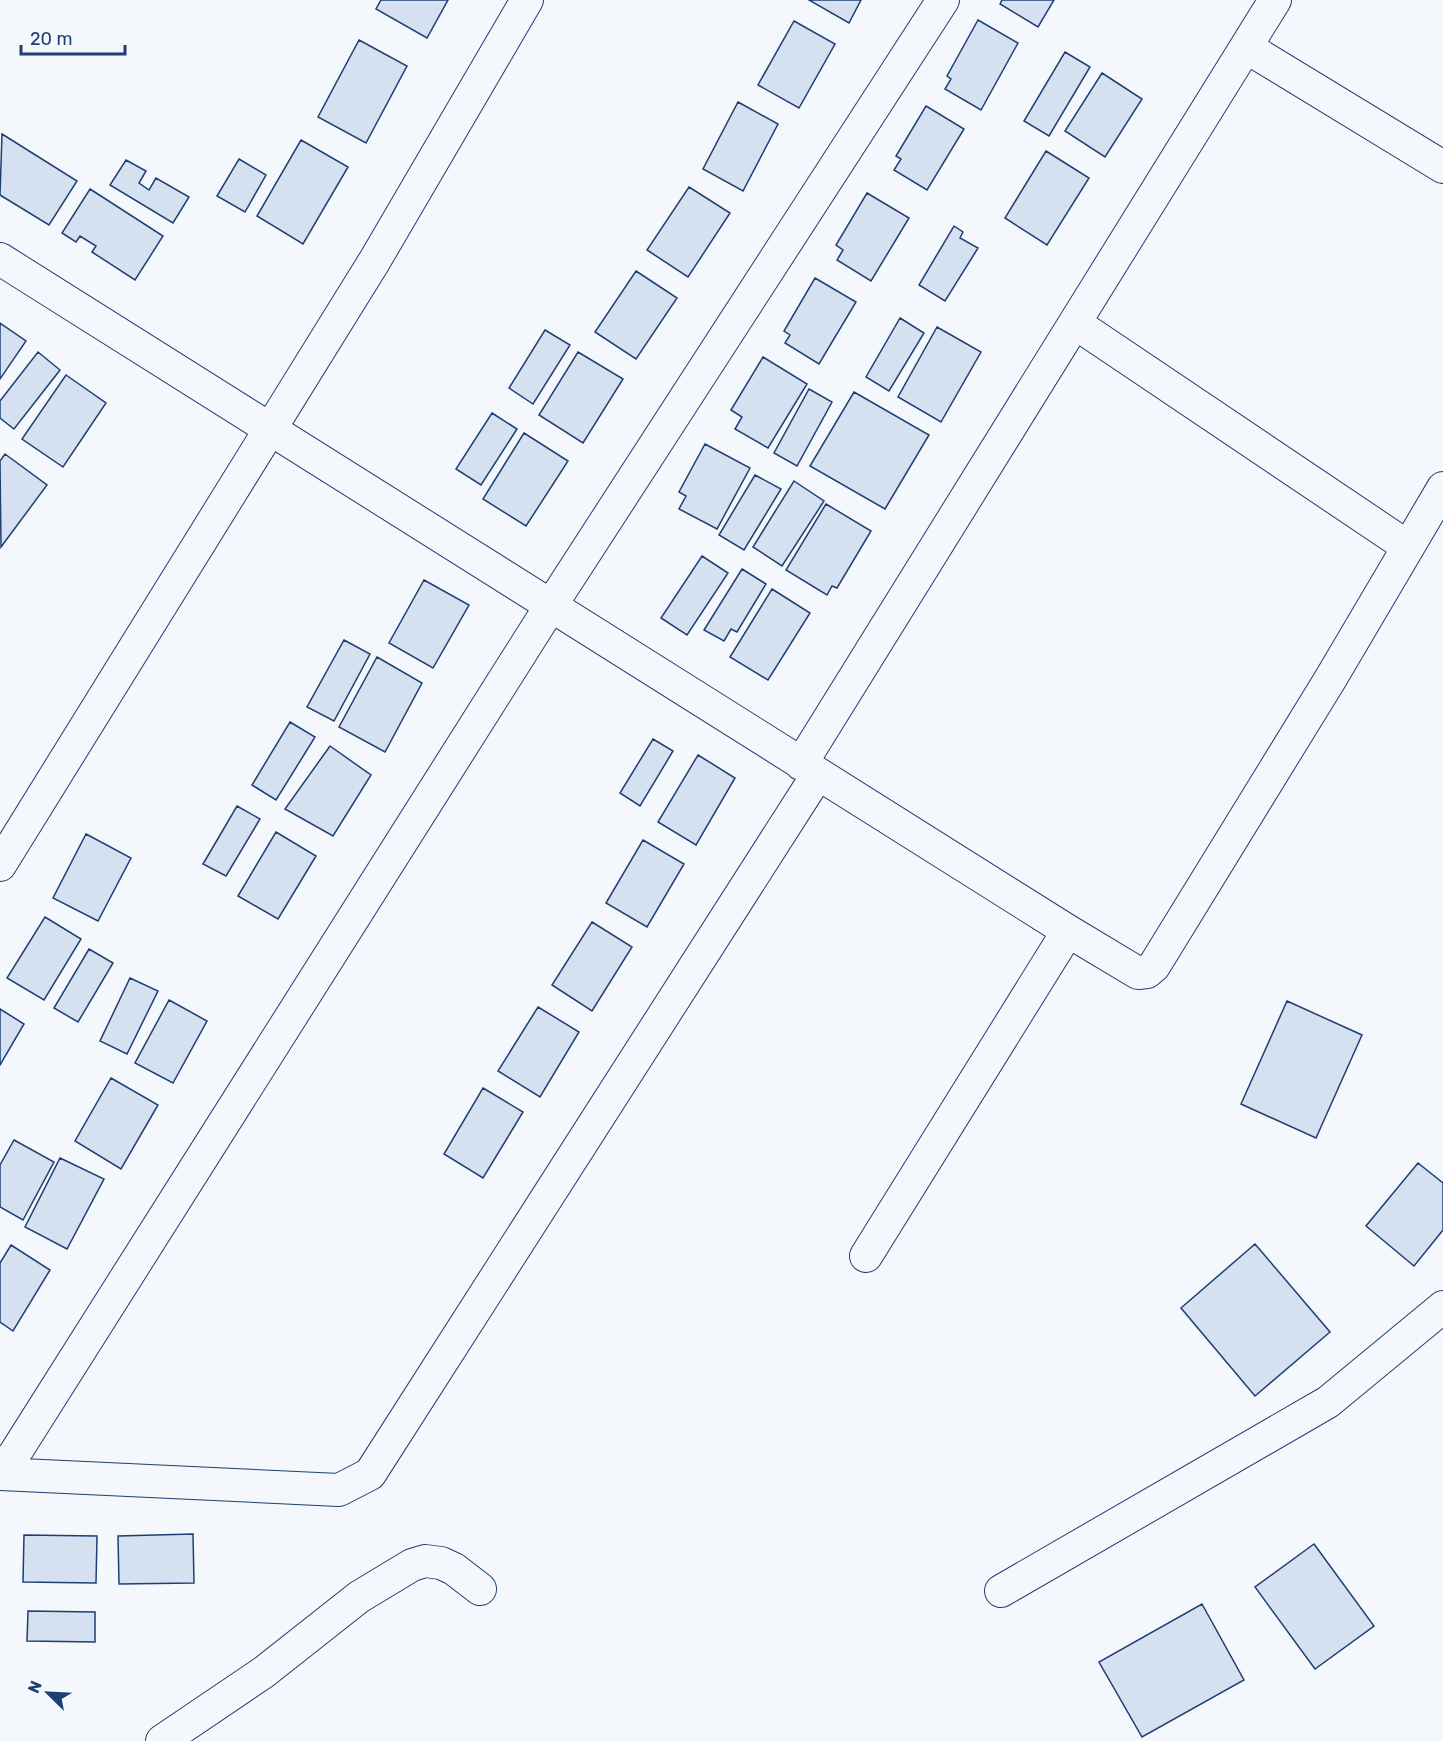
<svg xmlns="http://www.w3.org/2000/svg" width="1443" height="1741" font-family="Rubik,sans-serif">
<rect width="100%" height="100%" fill="#f4f7fb"/>
<path fill="#d5e0f0" stroke="#1d3f73" stroke-width="1.5" d="M381,0H448L427,38L376,9Z
M809,0H861L849,23Z
M1002,0H1054L1038,27L1000,4Z
M978,20L1018,43L981,110L945,89L951,79L947,76Z
M794,21L835,44L799,108L758,85Z
M359,40L407,66L366,143L318,117Z
M1065,52L1090,67L1049,136L1024,121Z
M1102,73L1142,99L1105,157L1065,131Z
M738,102L778,124L743,191L703,169Z
M926,106L964,129L927,190L894,170L901,159L896,156Z
M2,134L77,181L49,225L0,195Z
M301,140L348,167L303,244L257,216Z
M1046,151L1089,178L1047,245L1005,218Z
M239,159L266,175L245,212L217,196Z
M126,160L146,171L139,183L149,190L156,178L189,197L173,223L110,185Z
M689,187L730,213L688,277L647,250Z
M90,189L163,236L135,280L92,252L96,246L80,236L76,242L62,233Z
M867,193L909,218L871,281L837,260L843,250L836,245Z
M954,226L963,232L960,238L978,248L945,301L919,285Z
M636,271L677,298L636,359L595,332Z
M815,278L856,302L819,364L785,343L790,335L784,331Z
M900,318L924,333L889,391L866,377Z
M0,323L26,341L0,379Z
M937,327L981,352L941,422L898,397Z
M545,330L570,345L533,404L509,388Z
M38,352L60,370L14,429L0,418V401Z
M578,352L623,379L583,443L539,415Z
M763,357L807,384L768,448L735,429L742,417L731,410Z
M66,375L106,403L63,467L22,439Z
M809,389L832,402L797,466L774,453Z
M854,392L929,435L885,509L810,466Z
M492,413L517,429L481,485L456,469Z
M524,433L568,461L526,526L483,499Z
M705,444L750,468L717,529L679,509L686,496L679,492Z
M5,454L47,485L1,547L0,461Z
M755,475L781,489L744,550L719,535Z
M794,481L824,501L782,566L753,547Z
M826,504L871,531L837,588L832,586L827,595L786,570Z
M702,556L728,573L687,635L661,618Z
M742,569L766,584L737,632L731,629L724,641L704,630Z
M424,580L469,605L433,668L389,643Z
M772,589L810,613L768,680L730,657Z
M344,640L370,654L334,721L307,707Z
M377,657L422,683L385,752L339,727Z
M290,722L315,737L276,800L252,785Z
M653,739L673,751L640,806L620,793Z
M330,746L371,775L333,836L285,809Z
M698,755L735,778L696,845L658,822Z
M237,806L260,819L226,876L203,864Z
M276,832L316,856L278,919L238,896Z
M86,834L131,858L98,921L53,898Z
M643,840L684,864L647,927L606,903Z
M45,917L81,939L44,1000L7,978Z
M592,922L632,947L592,1011L552,985Z
M89,949L113,963L78,1022L54,1008Z
M130,978L158,991L127,1054L100,1041Z
M169,1000L207,1021L173,1083L135,1063Z
M1287,1001L1362,1035L1316,1138L1241,1104Z
M538,1007L579,1032L540,1097L498,1071Z
M0,1009L24,1024L0,1065Z
M111,1078L158,1105L121,1169L75,1141Z
M483,1088L523,1112L483,1178L444,1154Z
M14,1140L54,1162L23,1220L0,1207V1165Z
M60,1158L104,1179L67,1249L25,1227Z
M1418,1163L1443,1183V1230L1414,1266L1366,1226Z
M1255,1244L1330,1332L1255,1396L1181,1308Z
M11,1245L50,1270L13,1331L0,1322V1263Z
M193,1534L194,1583L119,1584L118,1536Z
M24,1535L97,1536L96,1583L23,1582Z
M1314,1544L1374,1626L1315,1669L1255,1587Z
M1202,1604L1244,1680L1142,1737L1099,1662Z
M28,1611L95,1612V1642L27,1641Z"/>
<g fill="none" stroke-linecap="round" stroke-linejoin="round">
<g stroke="#1d3f73" stroke-width="34">
<path id="minor" d="M1246,47L1443,167
M0,259L1068,931L1138,973L1147,972L1154,966L1331,678L1443,488
M1075,323L1408,547
M801,764L1275,0
M0,865L375,260L527,0
M866,1256L1068,931
M0,1470L14,1455L550,607L943,0
M0,1474L339,1490L370,1474L818,774
M1001,1591L1328,1402L1443,1307
M162,1741L264,1672L359,1597L412,1565L425,1561L441,1563L454,1569L480,1589"/>
</g>
<use href="#minor" stroke="#f4f7fb" stroke-width="32"/>
</g>
<g transform="translate(48 1693) rotate(294)" stroke="#f4f7fb" stroke-width="4.5" paint-order="stroke">
<path d="M0-4.5L10 22L0 15L-10 22Z" fill="#1d3f73"/>
<text y="-9" font-size="16" font-weight="bold" text-anchor="middle" fill="#1d3f73">N</text>
</g>
<path d="M21 45v9h104v-9" fill="none" stroke="#1d3f73" stroke-width="3"/>
<text x="30" y="45" font-size="18" fill="#1d3f73" stroke="#f4f7fb" stroke-width="4.5" paint-order="stroke">20 m</text>
</svg>
